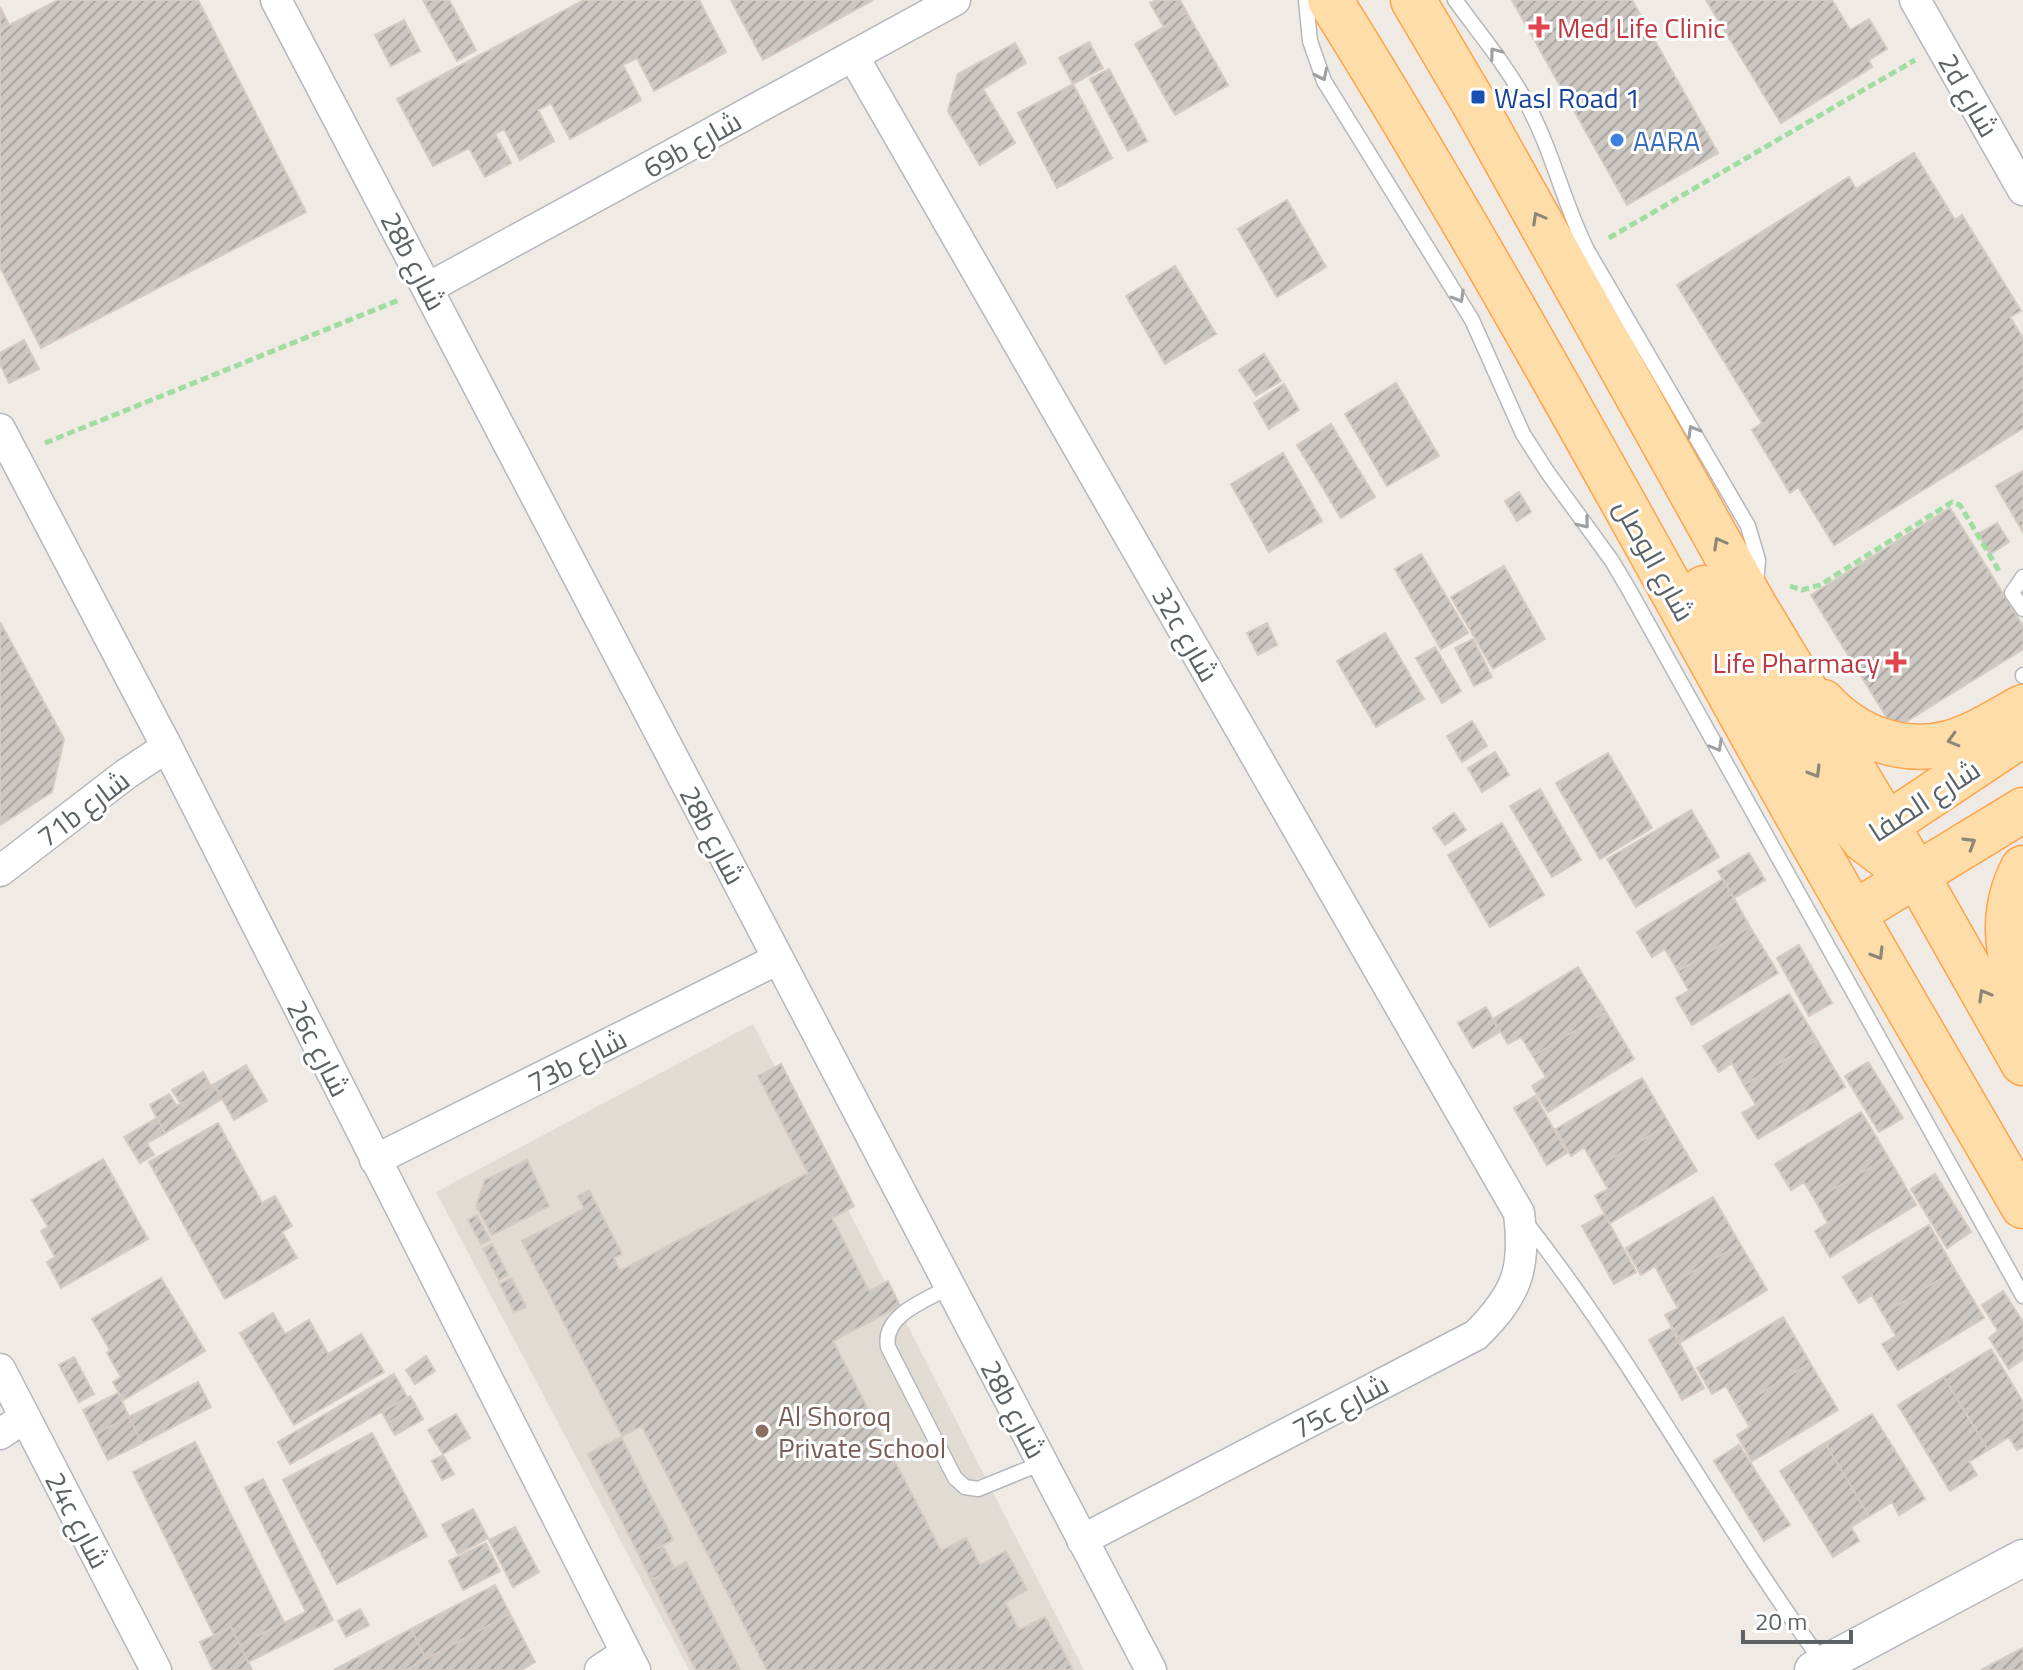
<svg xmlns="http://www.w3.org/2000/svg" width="2023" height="1670" font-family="'Titillium Web',Cairo,sans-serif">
<defs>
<pattern id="building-hatch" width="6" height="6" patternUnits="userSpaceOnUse" patternTransform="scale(2)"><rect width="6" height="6" fill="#ccc7c2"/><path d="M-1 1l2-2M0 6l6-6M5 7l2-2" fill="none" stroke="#a9a5a1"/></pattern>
</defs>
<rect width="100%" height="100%" fill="#efeae3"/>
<path fill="#e2dbd4" d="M753,1024L1084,1670H689L436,1192Z"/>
<path fill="url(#building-hatch)" stroke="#d5cac1" stroke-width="2" d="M58,0H198L306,212L41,348L0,267V30Z
M423,0H449L476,50L457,61Z
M584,0H699L726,52L654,91L637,58L623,65L641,100L570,139L551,103L538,110L554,141L520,160L504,129L495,134L511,163L485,177L469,148L433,166L397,99Z
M731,0H873L763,60Z
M1156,0H1180L1187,13L1164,27L1150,3Z
M1512,0H1632L1718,153L1627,205Z
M1706,0H1832L1850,30L1869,19L1887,49L1869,60L1872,67L1781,123Z
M0,7L9,25L0,30Z
M1187,13L1228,85L1175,115L1135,44Z
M404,20L420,51L391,66L375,35Z
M1089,42L1103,68L1073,84L1059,58Z
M1015,43L1026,63L983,89L1015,143L980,165L948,111L958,74Z
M1109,69L1147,141L1128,151L1090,79Z
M1073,84L1112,158L1057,188L1018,113Z
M1914,153L1955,220L1962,215L2021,311L2010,317L2023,338V428L1834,545L1798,487L1790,493L1752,430L1762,423L1677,285L1849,177L1856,189Z
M1287,200L1326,267L1277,297L1238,229Z
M1175,266L1216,334L1165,364L1126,296Z
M24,340L39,369L9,383L0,364V353Z
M1264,354L1281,381L1256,396L1239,370Z
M1396,383L1439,456L1387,486L1345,414Z
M1284,384L1299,410L1269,429L1254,403Z
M1331,424L1375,497L1341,518L1297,445Z
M1283,453L1322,521L1269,552L1231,484Z
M2023,471V532L1996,486Z
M1519,492L1531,512L1517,521L1505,501Z
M1950,508L2023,626V649L1894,729L1811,595Z
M1997,523L2009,542L1990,554L1978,534Z
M1421,554L1468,633L1441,649L1395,569Z
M1504,566L1545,639L1493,669L1451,597Z
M0,622L64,739L52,792L0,825Z
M1267,623L1277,645L1258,655L1247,633Z
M1385,633L1424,699L1376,727L1337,661Z
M1473,639L1492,677L1474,686L1455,648Z
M1435,647L1461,691L1442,703L1416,658Z
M1472,721L1487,746L1462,762L1447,736Z
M1495,752L1509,775L1482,792L1468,768Z
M1608,753L1652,828L1600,859L1556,783Z
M1540,789L1581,860L1552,877L1510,806Z
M1691,810L1719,857L1636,907L1607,859Z
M1454,813L1466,830L1445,845L1433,828Z
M1502,823L1544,895L1490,927L1448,855Z
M1749,853L1765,880L1734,898L1718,871Z
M1723,879L1750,927L1678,971L1665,949L1652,957L1637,932Z
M1750,927L1778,973L1692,1025L1676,998L1689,991L1678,971Z
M1799,945L1832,1003L1809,1016L1777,958Z
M1578,967L1606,1012L1533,1056L1521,1037L1508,1044L1493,1019Z
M1789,994L1817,1040L1744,1085L1732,1063L1719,1072L1703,1046Z
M1486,1007L1500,1032L1473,1048L1458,1023Z
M1606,1012L1634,1059L1548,1112L1532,1086L1546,1077L1533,1056Z
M1817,1040L1845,1087L1758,1139L1742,1113L1756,1105L1744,1085Z
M1868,1062L1903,1118L1879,1132L1845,1076Z
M781,1064L854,1206L832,1218L869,1291L888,1281L900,1306L833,1341L941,1551L966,1538L980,1565L1006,1551L1027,1590L1005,1602L1019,1630L1045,1617L1073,1670H767L642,1426L622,1436L522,1241L584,1209L578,1196L589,1190L622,1254L614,1258L620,1271L808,1173L758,1076Z
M246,1065L267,1101L234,1120L214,1084Z
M203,1072L211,1086L181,1104L172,1090Z
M1642,1078L1669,1124L1596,1168L1584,1147L1571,1156L1556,1129Z
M214,1084L222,1099L165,1133L157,1118Z
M169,1094L177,1106L157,1118L150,1105Z
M1535,1096L1567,1153L1547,1165L1514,1108Z
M1861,1112L1888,1157L1815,1200L1804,1182L1791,1190L1775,1164Z
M157,1118L165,1133L147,1143L154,1155L140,1163L124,1137Z
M218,1123L262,1203L275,1196L292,1226L282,1232L297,1258L225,1299L149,1162Z
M1669,1124L1697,1171L1610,1223L1595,1196L1608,1189L1596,1168Z
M1888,1157L1916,1205L1830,1257L1815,1231L1828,1223L1815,1200Z
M103,1159L148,1239L61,1288L47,1262L55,1257L41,1231L48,1227L32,1200Z
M527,1160L549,1206L492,1235L476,1206L485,1180Z
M1935,1174L1971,1232L1947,1248L1911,1189Z
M1713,1197L1740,1244L1666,1287L1655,1266L1641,1275L1626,1248Z
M1604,1214L1636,1272L1614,1284L1582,1226Z
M477,1215L490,1240L481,1244L468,1220Z
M1929,1225L1955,1270L1883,1314L1872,1295L1859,1303L1843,1277Z
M492,1244L508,1275L499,1280L483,1249Z
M1740,1244L1767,1290L1681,1342L1665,1315L1678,1308L1666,1287Z
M1955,1270L1984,1318L1898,1370L1882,1344L1896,1336L1883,1314Z
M161,1278L205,1351L123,1400L113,1382L121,1377L107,1353L110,1350L92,1319Z
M511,1278L526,1307L514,1312L500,1284Z
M2003,1291L2023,1322V1359L2009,1369L1989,1338L1998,1331L1982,1305Z
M273,1313L285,1334L309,1320L328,1354L361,1334L384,1372L294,1425L240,1333Z
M1783,1317L1810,1363L1738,1407L1726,1386L1712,1394L1697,1368Z
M1671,1328L1704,1388L1682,1400L1649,1340Z
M1991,1349L2023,1402V1447L2017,1450L2009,1437L1988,1450L1944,1377Z
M426,1356L435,1371L415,1384L406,1370Z
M74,1357L94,1394L79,1402L59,1365Z
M1810,1363L1838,1410L1752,1461L1737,1435L1750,1427L1738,1407Z
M394,1374L407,1397L290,1464L278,1442Z
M1944,1377L1988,1450L1969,1462L1977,1475L1950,1491L1898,1405Z
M198,1382L211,1407L142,1443L129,1417Z
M118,1393L129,1417L95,1434L83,1410Z
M410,1396L416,1406L388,1423L382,1412Z
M416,1406L423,1419L395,1435L388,1423Z
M456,1414L470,1438L443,1454L428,1430Z
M1872,1414L1925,1499L1899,1515L1892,1502L1869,1516L1825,1443Z
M129,1417L142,1443L108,1460L95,1434Z
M372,1433L427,1536L337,1584L283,1480Z
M621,1437L673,1540L640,1557L588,1454Z
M195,1442L284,1622L240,1645L231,1627L214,1635L133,1472Z
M1825,1443L1869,1516L1851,1527L1859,1541L1833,1557L1780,1471Z
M1739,1445L1790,1525L1764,1541L1714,1461Z
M443,1455L454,1474L442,1480L432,1461Z
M263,1479L333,1620L248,1662L240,1645L306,1612L245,1488Z
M473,1509L488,1538L458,1554L442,1525Z
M515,1527L539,1572L513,1587L489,1540Z
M486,1543L500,1571L463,1590L449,1561Z
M663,1546L674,1568L651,1580L640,1557Z
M686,1562L740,1670H696L651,1580Z
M495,1585L510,1614L426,1659L411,1629Z
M360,1609L369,1625L346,1637L338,1621Z
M510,1614L535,1662L521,1670H406Z
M231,1627L240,1645L252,1670H213L200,1642Z
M411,1629L426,1659L406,1670H334Z
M2023,1648V1670H1981Z"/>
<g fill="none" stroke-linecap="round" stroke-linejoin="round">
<g stroke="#b4b8bc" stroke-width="17">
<path id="service" d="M1306,0L1310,41L1324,81L1472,320L1523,434L1548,473L1612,561L1628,588L2023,1296
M1455,0C1479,33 1506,65 1526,102C1552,149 1563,202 1587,250L1748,526L1758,560L1756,584
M2023,577L2012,593L2023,609
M2023,676V675
M1524,1220C1634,1360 1718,1519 1823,1663
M950,1287C926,1300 882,1315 888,1347L955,1478L965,1487L978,1489L1042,1463"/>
</g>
<g stroke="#b4b8bc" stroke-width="33">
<path id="minor" d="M276,0L1151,1670
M1915,0L2023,190
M853,56L1519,1213C1526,1270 1517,1294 1476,1335L1082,1540
M428,288L955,0
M0,429L167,747L635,1670
M0,871L126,774L167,747
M375,1160L778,959
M0,1369L156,1670
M0,1434L24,1418
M600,1670L626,1653"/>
</g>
<g stroke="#b4b8bc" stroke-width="39">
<path id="tertiary" d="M1813,1670L2023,1558"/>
</g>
<g stroke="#ffa34c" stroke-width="47">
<path id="primary" d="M1330,0C1494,263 1641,536 1792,806C1867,940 1946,1072 2023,1206
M1413,0L1475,105L1754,605L1916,874L2023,1063
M1704,588L1838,808L1864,840L1899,866
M1823,702C1855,737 1902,755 1949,743C1975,736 1999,720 2023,707
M1864,840L2023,734
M2023,868C2001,909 2005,955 2023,996
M1854,913L2023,810"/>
</g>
<path stroke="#9fdda0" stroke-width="5" stroke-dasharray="8 4" stroke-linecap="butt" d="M1609,238L1915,60
M45,443L399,300
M1790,586L1802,590L1820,585L1952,502L1960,505L1999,571"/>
<use href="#service" stroke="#fff" stroke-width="14"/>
<use href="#minor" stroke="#fff" stroke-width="30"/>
<use href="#tertiary" stroke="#fff" stroke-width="36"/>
<use href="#primary" stroke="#ffdda8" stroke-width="44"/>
</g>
<defs><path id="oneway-chevron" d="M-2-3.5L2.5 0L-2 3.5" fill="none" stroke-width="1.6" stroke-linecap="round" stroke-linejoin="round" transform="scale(2)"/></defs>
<g stroke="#9da1a3">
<use href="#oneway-chevron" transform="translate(1495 53) rotate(-127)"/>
<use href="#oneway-chevron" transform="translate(1322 75) rotate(64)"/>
<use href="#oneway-chevron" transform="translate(1459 297) rotate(60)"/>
<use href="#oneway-chevron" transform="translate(1693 431) rotate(-120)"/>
<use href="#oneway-chevron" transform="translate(1584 523) rotate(51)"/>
<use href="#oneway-chevron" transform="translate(1717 746) rotate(61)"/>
</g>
<g stroke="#8c8779">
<use href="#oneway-chevron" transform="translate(1538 218) rotate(-119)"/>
<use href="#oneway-chevron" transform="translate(1719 543) rotate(-119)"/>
<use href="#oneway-chevron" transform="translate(1953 740) rotate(164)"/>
<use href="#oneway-chevron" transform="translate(1815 772) rotate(59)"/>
<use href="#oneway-chevron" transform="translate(1970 843) rotate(-31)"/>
<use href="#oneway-chevron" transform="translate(1878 954) rotate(59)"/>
<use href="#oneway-chevron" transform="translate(1984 995) rotate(-120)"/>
</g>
<g fill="#e0444e" stroke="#fff" stroke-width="3">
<path d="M1535 15h8v8h8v8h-8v8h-8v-8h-8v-8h8z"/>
<path d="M1892 650h8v8h8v8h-8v8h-8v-8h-8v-8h8z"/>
</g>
<rect fill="#1a4fb4" stroke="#fff" stroke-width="3" x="1470" y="89" width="16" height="16" rx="4"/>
<circle fill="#3f7fe0" stroke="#fff" stroke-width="3" cx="1617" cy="140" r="8"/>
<circle fill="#8d6e63" stroke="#fff" stroke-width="3" cx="762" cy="1431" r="8"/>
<g text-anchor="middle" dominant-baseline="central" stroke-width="6" stroke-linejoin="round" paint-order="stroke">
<g font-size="28" fill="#be3a42" stroke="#fff" text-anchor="start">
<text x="1557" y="27">Med Life Clinic</text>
<text x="1880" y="662" text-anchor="end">Life Pharmacy</text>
</g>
<g font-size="28" fill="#5b6265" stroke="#fff">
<text transform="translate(1969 95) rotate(60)">2d شارع</text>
<text transform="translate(692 144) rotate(-29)">69b شارع</text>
<text transform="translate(414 261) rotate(62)">28b شارع</text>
<text transform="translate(1655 560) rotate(61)">شارع الوصل</text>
<text transform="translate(1186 634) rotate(60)">32c شارع</text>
<text transform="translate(1924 800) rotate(-33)">شارع الصفا</text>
<text transform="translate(83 808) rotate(-37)">71b شارع</text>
<text transform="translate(713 835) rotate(62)">28b شارع</text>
<text transform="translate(319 1048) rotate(63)">26c شارع</text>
<text transform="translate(577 1060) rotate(-27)">73b شارع</text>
<text transform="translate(1340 1406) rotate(-28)">75c شارع</text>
<text transform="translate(1014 1409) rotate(62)">28b شارع</text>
<text transform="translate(78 1520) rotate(62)">24c شارع</text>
</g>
<g font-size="28" fill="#164399" stroke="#fff" text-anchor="start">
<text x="1494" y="97">Wasl Road 1</text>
</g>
<g font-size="28" fill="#366cbe" stroke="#fff" text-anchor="start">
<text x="1633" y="140">AARA</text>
</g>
<g font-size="28" fill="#785e54" stroke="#fff" text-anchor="start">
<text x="778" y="1415">Al Shoroq<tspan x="778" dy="32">Private School</tspan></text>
</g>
</g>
<path d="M1743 1630v12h108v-12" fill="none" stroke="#5b6265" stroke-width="4"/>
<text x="1755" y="1630" font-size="24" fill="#5b6265" stroke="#ffffff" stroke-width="6" paint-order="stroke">20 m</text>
</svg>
